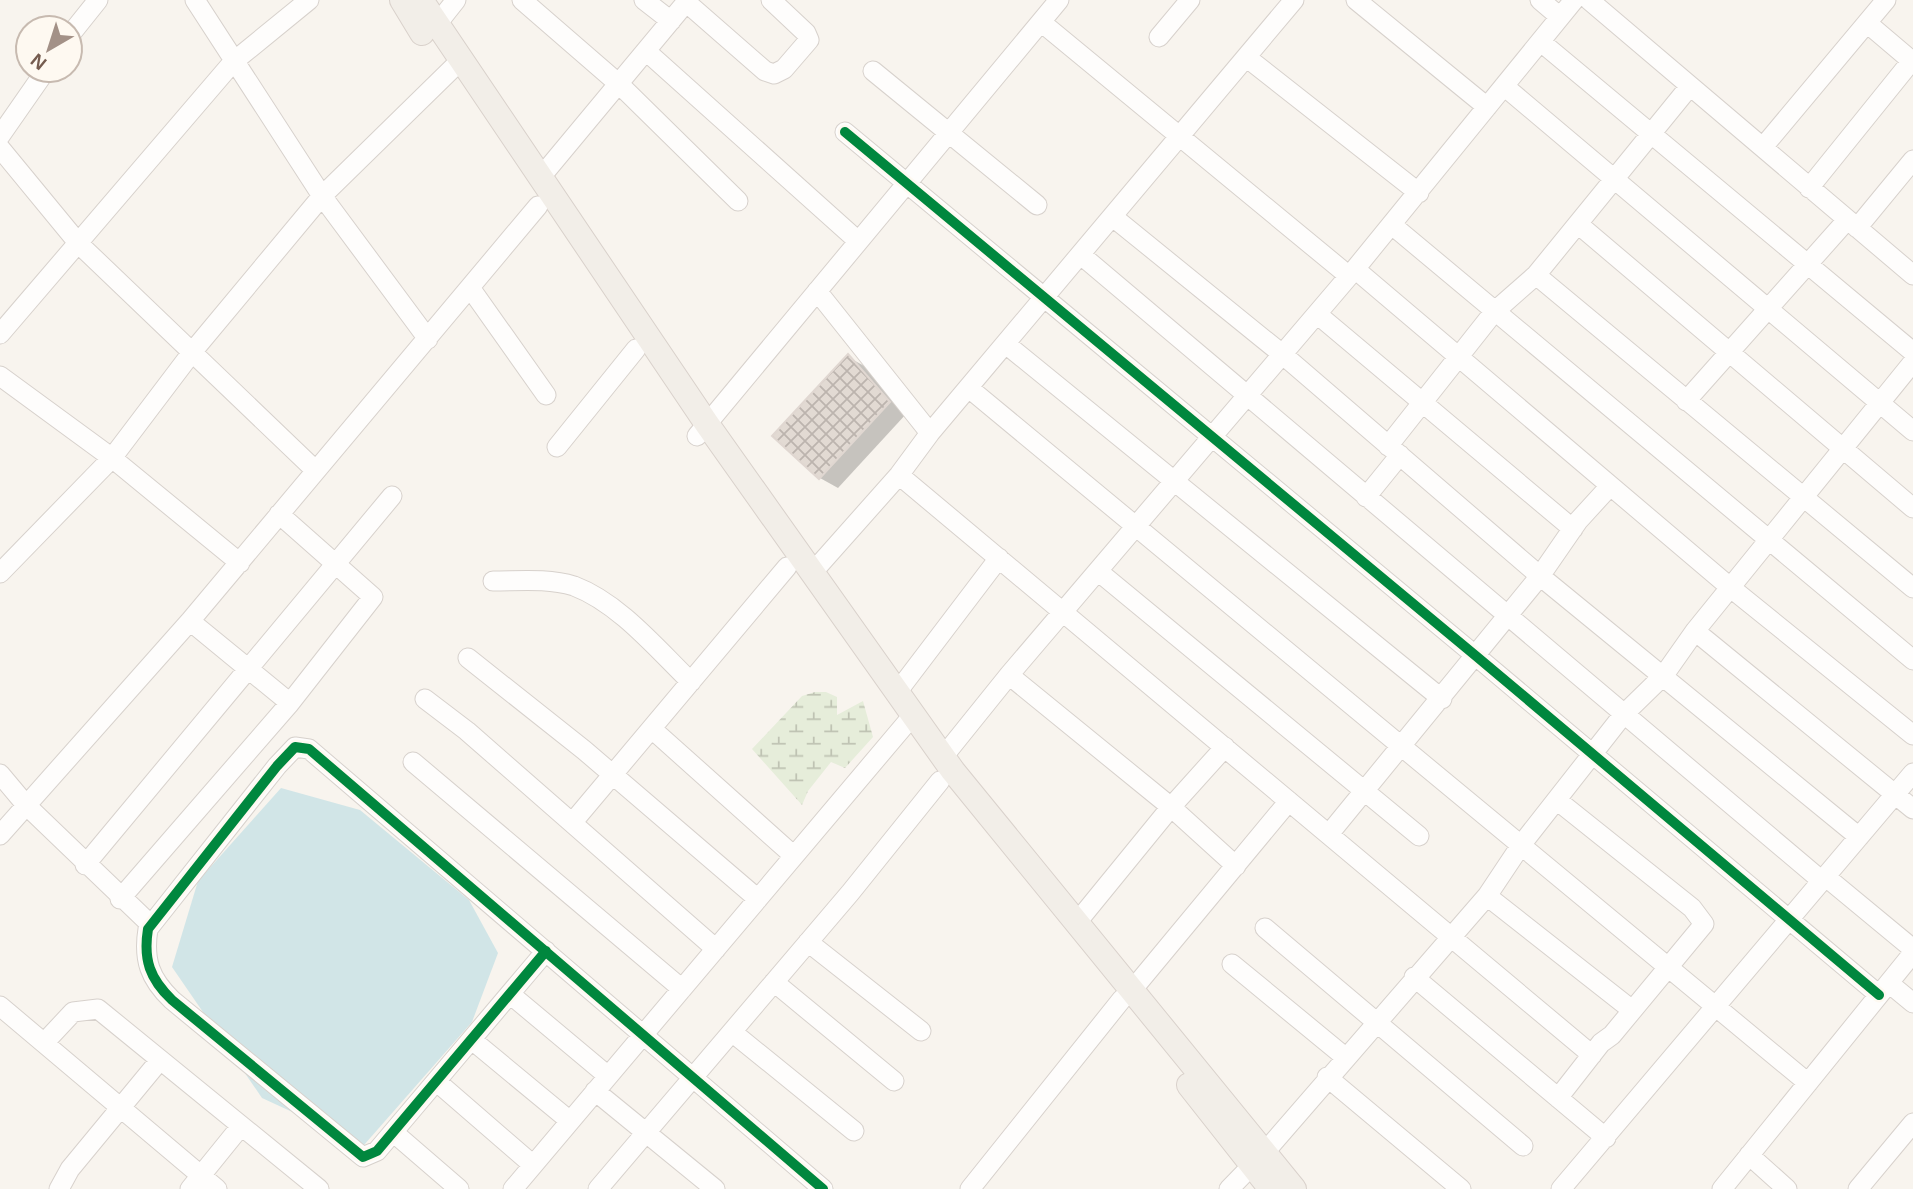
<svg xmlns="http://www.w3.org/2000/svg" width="1913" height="1189" font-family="Helvetica,sans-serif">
<defs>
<pattern id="wetland-marsh" width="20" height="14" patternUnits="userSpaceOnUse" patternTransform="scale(1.75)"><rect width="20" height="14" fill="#e6edda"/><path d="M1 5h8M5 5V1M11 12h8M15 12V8" fill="none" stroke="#bfc3b3"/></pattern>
<pattern id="building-cross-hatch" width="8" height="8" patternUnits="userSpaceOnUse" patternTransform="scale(1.75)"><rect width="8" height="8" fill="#e2dad3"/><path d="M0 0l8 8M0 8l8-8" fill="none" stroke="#bcb4ae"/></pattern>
</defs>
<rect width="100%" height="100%" fill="#f8f4ee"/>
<path fill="url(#wetland-marsh)" d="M815,692H826L837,697V715L863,701L873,737L845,768L831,762L808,791L802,805L752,749L802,696Z"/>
<path fill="#d1e5e7" d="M281,788L360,810L469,900L498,953L472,1022L364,1145L262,1098L172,967L198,881Z"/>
<path fill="#0003" d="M848,357L866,367L907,413L838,488L820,478Z"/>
<path fill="url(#building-cross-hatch)" stroke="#e0d7d1" stroke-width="2" d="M848,354L890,402L819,479L772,436Z"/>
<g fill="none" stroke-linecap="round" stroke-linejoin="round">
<g stroke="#d7d1cc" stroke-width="21">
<path id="minor" d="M195,0L322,196L428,339
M522,0L620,85L738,201
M644,0L671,21
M1356,0L1487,107
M1540,0L1560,17
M1589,0L1913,275
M686,2L765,71L774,74L784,69L809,40L806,33L771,0
M1041,22L1349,276
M1867,23L1913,62
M437,24L456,0
M70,35L98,0
M1159,37L1190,0
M1541,42L1913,352
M646,51L858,241
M1246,57L1419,193
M873,71L1037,205
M1504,86L1913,431
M845,132L1476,656L1879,995
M0,136L46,70
M1763,147L1886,0
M0,148L79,244L314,469
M540,178L688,0
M1809,188L1913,59
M1113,217L1282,354L1540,576L1329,834
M1578,224L1913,508
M1392,225L1913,660
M1857,228L1913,160
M1081,255L1822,881
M1355,269L1731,588L1913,735
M1536,275L1913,588
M471,289L546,395
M817,291L930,433
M1317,314L1573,529
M0,334L233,62L309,0
M1007,345L1442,699
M0,376L112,458L240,563
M970,389L1808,1083
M1686,401L1847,220
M697,436L1059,0
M1388,446L1494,312L1536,275L1690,86
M557,447L636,349
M899,475L1592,1055
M1610,486L1578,521L1540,576L1859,837
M1366,497L1400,455
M1099,572L1419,836
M0,573L112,458L193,351L322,196L462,59
M812,573L899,475L930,433L1294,0
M493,581C519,581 548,578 574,586C619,603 657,649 691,682
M190,621L290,703
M1695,631L1913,809
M468,658L584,750L758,899
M1009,675L1171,807L1236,866
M898,691L999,558
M425,699L467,731L716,949
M652,729L794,856
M943,757L1009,675L1355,269L1574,0
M413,762L682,989
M0,774L26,805L151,925
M1558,801L1692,908L1704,924L1612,1035L1601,1043L1558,1098
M572,823L787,567
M0,835L190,621L538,206
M85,865L392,496
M1826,877L1913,949
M1487,896L1632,1010
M120,899L290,703L373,597L279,514
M1078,921L1171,807L1225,747
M1265,928L1523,1146
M808,942L921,1031
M546,951L377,1151L363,1157L172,1000C150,979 143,960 148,929L277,766L295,747L309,749L823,1189
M1232,964L1345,1057
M1414,977L1606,1138
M774,982L894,1081
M1890,984L1913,1003
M1133,989L1289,801
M510,994L608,1076
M0,1006L217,1189
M732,1032L854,1131
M472,1040L570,1121
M44,1043L73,1012L98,1009L319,1189
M1327,1077L1461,1189
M436,1081L533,1165
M595,1091L715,1189
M393,1132L459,1189
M1749,1155L1787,1189
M59,1189L70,1169L160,1060
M190,1189L241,1126
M513,1189L914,714
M598,1189L850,893L940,781
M970,1189L1122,999
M1229,1189L1264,1153L1487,896L1521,845L1623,715L1664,675L1695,631L1913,362
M1561,1189L1913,773
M1722,1189L1913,953
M1858,1189L1913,1123"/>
</g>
<g stroke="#d9d1cb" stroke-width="26">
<path id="major" d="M402,0L422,33
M421,0L707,424L953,771L1294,1189
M1189,1085L1271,1189"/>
</g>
<use href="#minor" stroke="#fefdfc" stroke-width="19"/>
<use href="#major" stroke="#f2eee8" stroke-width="24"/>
<g stroke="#fef9f1" stroke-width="15">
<path id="cycleway" d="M845,132L1476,656L1879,995
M546,951L377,1151L363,1157L172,1000C150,979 143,960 148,929L277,766L295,747L309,749L823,1189"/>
</g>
<use href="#cycleway" stroke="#00873e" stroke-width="10"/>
</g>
<g transform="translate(49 49) rotate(219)"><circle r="33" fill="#fef9f1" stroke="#c7bab0" stroke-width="2"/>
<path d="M0-5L12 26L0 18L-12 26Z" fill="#a39187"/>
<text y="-10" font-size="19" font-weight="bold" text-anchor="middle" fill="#755c4f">N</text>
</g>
</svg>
